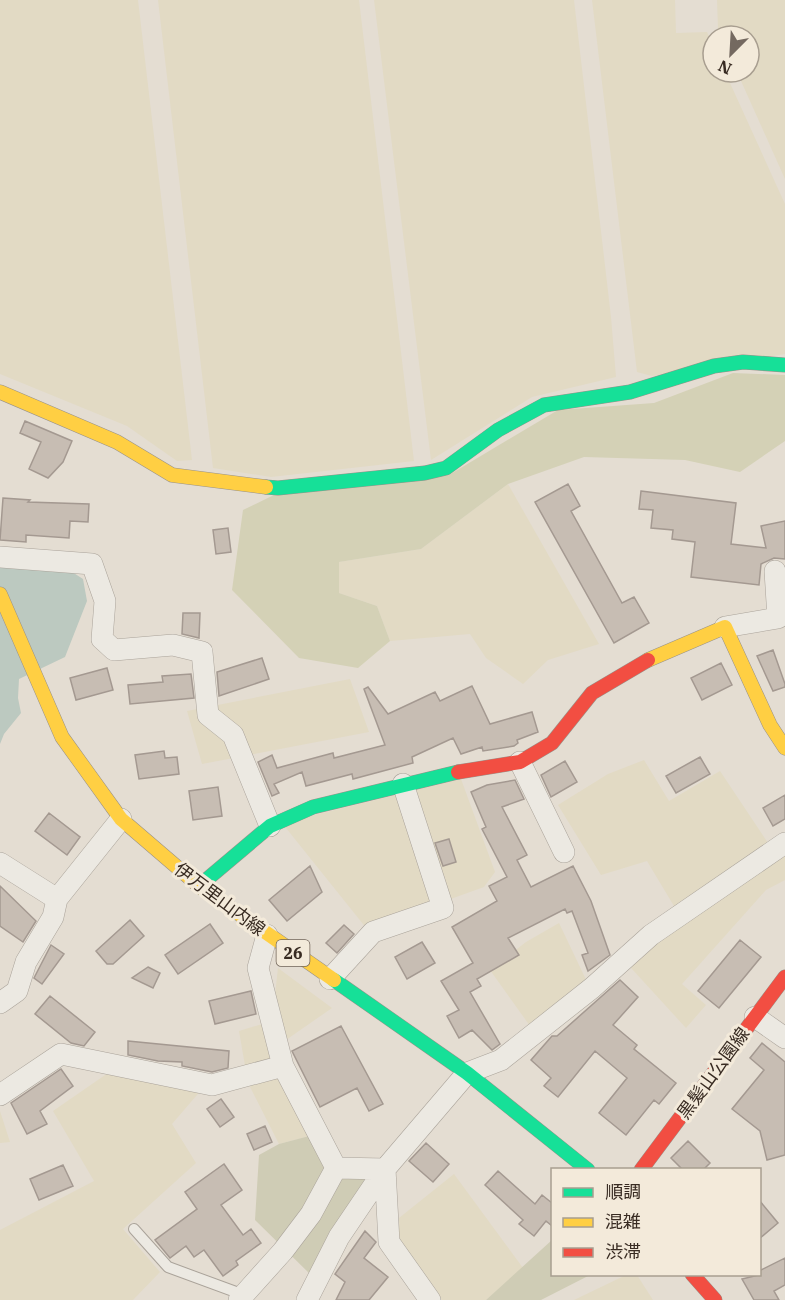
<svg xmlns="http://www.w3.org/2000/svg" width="785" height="1300" font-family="'IBM Plex Serif','Noto Sans JP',serif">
<rect width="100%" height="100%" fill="#e4ddd2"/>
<path fill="#e2dac4" d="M0,0H138L192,460L177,461L127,426L0,374Z
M158,0H359L414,461L271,477L213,468Z
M374,0H574L611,317L616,377L532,397L431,460Z
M592,0H675L676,33L707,32L713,45V72H725L785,204V354L652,376L637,372Z
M717,0H785V179L737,72H749V36H720L718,29Z
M508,484L599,644L548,660L523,684L486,658L470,634L390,641L377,606L339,593V562L421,549Z
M350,679L369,732L202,764L187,711Z
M644,760L669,801L720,771L768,843L785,850V880L766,890L682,984L706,1005L686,1028L621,957L674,906L647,861L601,875L558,805L608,774Z
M461,779L495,872L484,887L367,929L282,823Z
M559,923L589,986L530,1026L490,970L526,942Z
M278,968L332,1008L273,1049L313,1135L279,1144L248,1083L239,1031L272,1021Z
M108,1073L203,1088L172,1124L196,1163L123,1229L160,1272L133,1300H0V1230L94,1181L53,1111Z
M0,1111L10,1142L0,1143Z
M454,1174L523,1268L486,1300H440L396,1244L399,1218Z
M626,1275H637L653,1300H574Z"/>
<path fill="#d4d1b6" d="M733,373L785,375V441L740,472L685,460L584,457L508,484L421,549L339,562V593L377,606L390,641L358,668L299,658L232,590L243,510L274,495L449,475L558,410L654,403Z"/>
<path fill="#cfccb5" d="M313,1135L368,1179L311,1275L255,1220L259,1155L279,1144Z
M552,1240V1274L590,1275L541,1300H486Z"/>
<path fill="#bcc9c0" d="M0,564L69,570L83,579L87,601L65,657L19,679L18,698L21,713L4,734L0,744Z"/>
<path fill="#c7bdb3" stroke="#a49991" stroke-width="1.5" d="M25,421L72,441L63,462L48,478L29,469L41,442L20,433Z
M568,484L580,506L571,511L622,603L634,597L649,623L614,643L535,502Z
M641,491L736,503L731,544L766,548L761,526L785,521V559L774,558L761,564L759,585L691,577L695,542L672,539L673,530L651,528L653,510L639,509Z
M3,498L30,500L28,502L89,504L88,522L70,521L69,538L26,535V542L0,540Z
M228,528L231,552L216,554L213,530Z
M183,613H200L199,638L182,634Z
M773,650L785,684V687L773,691L757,656Z
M262,658L269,679L219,696L217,672Z
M721,663L732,685L702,700L691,678Z
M107,668L113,690L76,700L70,678Z
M191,674L194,698L130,704L128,685L163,682L162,676Z
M472,686L490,724L532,712L538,732L517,740L518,743L514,746L483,751L482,747L461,754L453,738L412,757L413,763L353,779L352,774L306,786L302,772L274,784L279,793L272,796L258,762L272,755L277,768L333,753L334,758L385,745L364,689L368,687L388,714L435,692L440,701Z
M164,751L165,758L177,757L179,774L139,779L135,755Z
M700,757L710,774L676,793L666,776Z
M565,761L577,782L551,797L541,775Z
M515,780L524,799L502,807L527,855L517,860L531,887L573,866L591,901L610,955L588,971L582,955L588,953L572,911L567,913L565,909L508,938L519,955L477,979L481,986L470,992L500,1044L492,1050L472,1030L459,1038L447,1016L459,1010L441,981L473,963L452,927L497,901L489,886L507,877L482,829L486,827L471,792L487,785Z
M218,787L222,816L193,820L189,791Z
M785,795V819L773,826L763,808Z
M49,813L80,837L67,855L35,831Z
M449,839L456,862L443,866L435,843Z
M310,866L322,892L287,921L269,900Z
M0,886L36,921L23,942L0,926Z
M130,920L144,936L113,964H107L96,951Z
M210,924L223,943L178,974L165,955Z
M344,925L354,934L337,953L326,943Z
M740,940L761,957L719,1008L698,991Z
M422,942L435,963L407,979L395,957Z
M51,945L64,954L42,984L34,978Z
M148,967L160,973L153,988L132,978Z
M620,980L638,997L613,1025L637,1045L634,1049L676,1083L659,1104L654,1100L626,1135L599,1113L627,1078L595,1051L558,1097L544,1086L551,1078L531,1060L552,1036H557Z
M251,991L256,1014L215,1024L209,1001Z
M50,996L95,1032L84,1046L71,1043L35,1014Z
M341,1026L383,1104L369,1111L357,1088L320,1107L292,1051Z
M128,1041L229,1051L228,1068L212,1072L182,1066V1062L158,1061L128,1055Z
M762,1043L785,1062V1155L767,1160L760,1131L732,1109L764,1070L750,1058Z
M61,1069L73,1086L40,1111L47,1124L27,1134L11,1103Z
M221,1099L234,1117L220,1127L207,1109Z
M265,1126L272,1142L254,1150L247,1134Z
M688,1141L710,1163L703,1170H683L671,1158Z
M426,1143L449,1164L433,1182L409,1161Z
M224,1164L242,1190L221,1205L243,1235L251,1229L261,1243L236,1261L238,1265L223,1276L204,1250L194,1257L186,1246L170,1258L155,1240L197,1209L185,1192Z
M63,1165L73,1186L39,1200L30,1179Z
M498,1171L535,1204L542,1195L552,1203V1226L546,1221L534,1236L519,1224L523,1220L485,1185Z
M759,1200L778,1223L759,1239Z
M365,1231L376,1242L364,1258L388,1277L369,1300H336L345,1282L335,1274Z
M785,1258V1285L774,1291L779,1300H754L742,1279L759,1275V1271Z"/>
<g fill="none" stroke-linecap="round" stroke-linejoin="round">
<g stroke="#aaa39a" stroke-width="12">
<path id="lane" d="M134,1229L168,1267L244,1295"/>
</g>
<g stroke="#aaa39a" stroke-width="22">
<path id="street" d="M0,557L92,564L105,601L102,639L114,650L173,645L202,652L208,715L233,735L270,826
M725,627L778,618L775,571
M520,762L564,852
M0,863L57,899L121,819
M267,935L258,968L283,1066L336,1168
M330,979L373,932L443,908L403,784
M0,1003L17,991L26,962L53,917L57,899
M755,1017L785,1038
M0,1095L61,1054L212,1085L283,1066
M385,1169L389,1242L430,1300
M239,1300L283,1251L311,1214L336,1168L385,1169
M307,1300L339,1237L385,1169L467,1073L501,1060L592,988L651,935L785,843"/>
</g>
<g stroke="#99928a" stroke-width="15">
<path id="fast" d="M266,487L278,488L425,473L446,468L498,430L544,405L630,392L714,366L743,362L785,365
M199,886L270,826L313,807L458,772
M334,980L467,1073L588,1170"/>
</g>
<g stroke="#99928a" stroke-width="15">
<path id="slow" d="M0,392L117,442L172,475L266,487
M0,594L62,737L121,819L199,886L334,980
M648,660L725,627L770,725L785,748"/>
</g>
<g stroke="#99928a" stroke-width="15">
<path id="jam" d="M458,772L520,762L552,743L592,693L648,660
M641,1170L785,977
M692,1274L715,1300"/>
</g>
<use href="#lane" stroke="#ece9e2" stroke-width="10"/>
<use href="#street" stroke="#ece9e2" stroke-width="21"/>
<use href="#fast" stroke="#16e098" stroke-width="14"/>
<use href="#slow" stroke="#ffcf43" stroke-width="14"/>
<use href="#jam" stroke="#f24e42" stroke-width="14"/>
</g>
<g text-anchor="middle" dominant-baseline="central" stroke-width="6" stroke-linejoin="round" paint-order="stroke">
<rect fill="#f3eada" stroke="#706459" stroke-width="1.5" x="276.5" y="940" width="33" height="26" rx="4.5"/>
<g font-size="16" font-weight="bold" fill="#382b22">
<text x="293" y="953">26</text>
</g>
<g font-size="18" fill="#382b22" stroke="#f3eada">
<text transform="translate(220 899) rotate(37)">伊万里山内線</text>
<text transform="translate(713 1073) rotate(-54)">黒髪山公園線</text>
</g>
</g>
<rect x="551" y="1168" width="210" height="108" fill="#f3eada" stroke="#a89e90" stroke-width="1.5"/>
<rect x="563" y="1188" width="30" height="9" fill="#16e098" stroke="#a89e90" stroke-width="1.5"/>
<text x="605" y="1198" font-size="18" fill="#382b22">順調</text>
<rect x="563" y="1218" width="30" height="9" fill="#ffcf43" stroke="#a89e90" stroke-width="1.5"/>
<text x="605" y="1228" font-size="18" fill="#382b22">混雑</text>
<rect x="563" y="1248" width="30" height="9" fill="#f24e42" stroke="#a89e90" stroke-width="1.5"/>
<text x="605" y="1258" font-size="18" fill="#382b22">渋滞</text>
<g transform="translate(731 54) rotate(204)"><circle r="28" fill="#f3eada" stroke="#a89e90" stroke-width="1.5"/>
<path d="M0-4.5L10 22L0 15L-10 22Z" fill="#746960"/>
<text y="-9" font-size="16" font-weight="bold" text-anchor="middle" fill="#382b22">N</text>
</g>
</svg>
